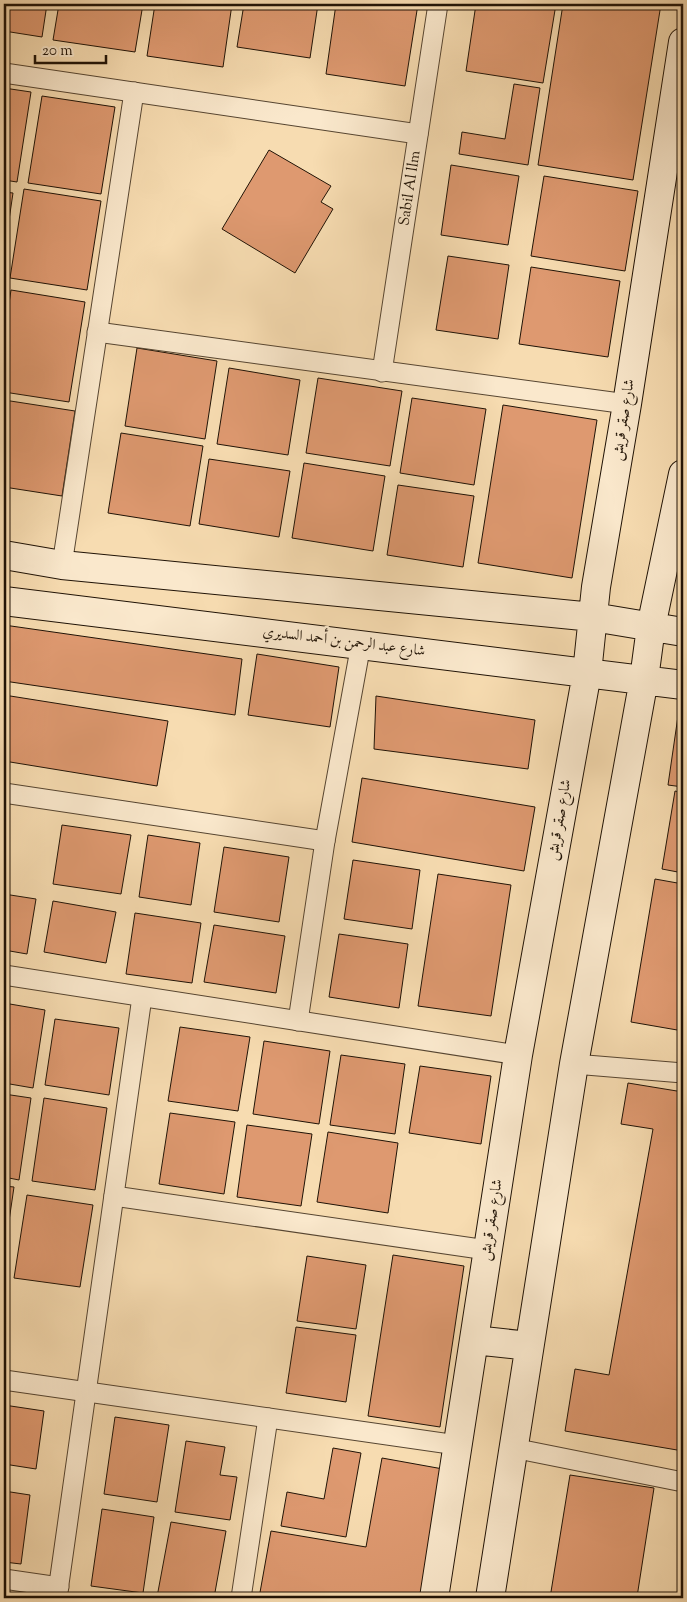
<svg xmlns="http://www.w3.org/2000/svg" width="687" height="1602" font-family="'Sorts Mill Goudy',Amiri,serif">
<rect width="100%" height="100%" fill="#f7dcb1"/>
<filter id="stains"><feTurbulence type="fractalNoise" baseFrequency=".004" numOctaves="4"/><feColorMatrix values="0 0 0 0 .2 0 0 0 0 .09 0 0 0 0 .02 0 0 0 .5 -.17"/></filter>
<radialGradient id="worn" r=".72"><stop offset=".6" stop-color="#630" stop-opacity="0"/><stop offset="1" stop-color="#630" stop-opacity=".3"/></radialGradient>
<path fill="#de9970" stroke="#201306" d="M4,4H47L42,37L4,31Z
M59,4H143L135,52L53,40Z
M155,4H232L223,67L147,56Z
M244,4H318L310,58L237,47Z
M336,4H418L405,86L326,74Z
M476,4H556L543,83L466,71Z
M563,4H661L633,180L538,165Z
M514,84L540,88L528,165L459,154L462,132L505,139Z
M4,88L31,92L17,182L4,180Z
M42,96L115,107L101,194L28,183Z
M269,150L331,186L321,202L333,209L295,273L222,229Z
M451,165L519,176L508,245L441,235Z
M544,176L638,191L625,271L531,256Z
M24,189L101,201L87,290L10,278Z
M4,192L13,193L4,254Z
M448,256L509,265L498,339L436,330Z
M531,267L620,281L608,357L519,344Z
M11,290L85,302L69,402L4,392V338Z
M137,348L217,361L205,439L125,426Z
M229,368L300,380L288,455L217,444Z
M318,378L402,391L390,466L306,453Z
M412,398L486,409L474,485L400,473Z
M4,400L75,411L62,496L4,487Z
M503,405L597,420L572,578L478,563Z
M121,433L203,446L190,526L108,513Z
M209,459L290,471L279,537L199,524Z
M304,463L385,476L373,551L292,538Z
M398,485L474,496L463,567L387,555Z
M4,625L242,659L235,715L4,681Z
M257,654L339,667L330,727L248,715Z
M4,695L168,721L157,786L4,761Z
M376,696L535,720L528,769L374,749Z
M678,716L683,717V787L668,785Z
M362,778L535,807L524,871L352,842Z
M675,791L683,793V873L662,869Z
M62,825L131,835L121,894L53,884Z
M148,835L200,843L191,905L139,897Z
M224,847L289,857L279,922L214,912Z
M353,860L420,870L412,929L344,919Z
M438,874L511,885L491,1016L418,1006Z
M655,879L683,884V1031L631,1022Z
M4,894L36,899L27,954L4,950Z
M53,901L116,912L106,963L44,952Z
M135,913L201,923L192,983L126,974Z
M214,925L285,936L276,993L204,982Z
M339,934L408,944L399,1008L329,997Z
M4,1003L45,1010L33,1088L4,1083Z
M55,1019L119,1028L109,1095L45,1085Z
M180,1027L250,1037L238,1111L168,1101Z
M264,1041L330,1051L319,1124L253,1114Z
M341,1055L405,1064L395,1134L330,1125Z
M420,1066L491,1076L481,1144L409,1133Z
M628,1083L683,1092V1451L565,1431L575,1369L609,1375L653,1129L621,1124Z
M4,1094L31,1098L19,1180L4,1177Z
M44,1098L107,1108L95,1190L32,1181Z
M170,1113L235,1122L224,1194L159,1184Z
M247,1125L312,1134L301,1206L237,1197Z
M328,1132L398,1143L388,1213L317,1202Z
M4,1186L14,1187L4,1255Z
M27,1195L93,1205L80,1287L14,1278Z
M393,1255L464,1266L440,1427L368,1416Z
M307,1256L366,1265L356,1329L297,1321Z
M4,1273L7,1274L4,1292Z
M296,1327L356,1335L346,1402L286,1393Z
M4,1405L44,1411L36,1469L4,1464Z
M115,1417L169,1425L157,1502L104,1494Z
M186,1441L225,1447L220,1475L237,1477L230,1520L175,1512Z
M333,1448L361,1453L346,1537L281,1526L287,1492L324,1499Z
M382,1458L443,1469L420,1598H259L271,1531L366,1547Z
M570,1475L654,1488L637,1597L647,1598H550Z
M4,1491L30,1495L21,1564L4,1562Z
M102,1509L154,1517L143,1593L91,1586Z
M171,1522L226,1531L214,1598L157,1597Z
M86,1595L107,1598H86Z"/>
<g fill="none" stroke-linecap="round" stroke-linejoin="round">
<g stroke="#564531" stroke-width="21">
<g id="street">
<path d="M4,73L418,134"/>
<path d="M97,332L627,404"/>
<path id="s1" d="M382,372L438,4"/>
<path d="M62,565L134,92"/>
<path d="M4,793L325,841"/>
<path d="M4,975L518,1055"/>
<path d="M298,1021L325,841L361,644"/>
<path d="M574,1064L683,1073"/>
<path d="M114,1196L487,1250"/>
<path d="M4,1380L457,1445"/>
<path d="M513,1448L683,1482"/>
<path d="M4,1579L59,1587"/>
<path d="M57,1598L142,997"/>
<path d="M241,1598L268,1418"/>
</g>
</g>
<g stroke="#201306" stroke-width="30">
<path id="secondary" d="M4,555L62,565L593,617L683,632
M4,601L683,685
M474,1340L529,1346
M434,1598L518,1055L587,673L596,587L627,404L683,42
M490,1598L574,1064L644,679L651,627L683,474"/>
</g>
<use href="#street" stroke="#fae8cc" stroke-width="19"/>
<use href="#secondary" stroke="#fae8cc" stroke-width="28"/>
</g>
<g text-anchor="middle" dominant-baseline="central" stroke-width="5" stroke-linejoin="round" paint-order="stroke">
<g font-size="15" fill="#201306" stroke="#fae8cc">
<text stroke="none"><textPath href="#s1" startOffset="186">Sabil Al llm</textPath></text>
<text transform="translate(624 420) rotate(-81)">شارع صقر قريش</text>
<text transform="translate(344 642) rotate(7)">شارع عبد الرحمن بن أحمد السديري</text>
<text transform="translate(560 820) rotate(-80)">شارع صقر قريش</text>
<text transform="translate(492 1220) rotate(-81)">شارع صقر قريش</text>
</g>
</g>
<rect width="687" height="1602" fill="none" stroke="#f7dcb1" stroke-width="20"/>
<rect x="5" y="5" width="677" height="1592" fill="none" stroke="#201306" stroke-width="2.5"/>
<rect x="10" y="10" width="667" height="1582" fill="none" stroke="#201306"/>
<path d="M35 55v8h71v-8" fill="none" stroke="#201306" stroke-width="2.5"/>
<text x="42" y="55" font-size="15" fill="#201306" stroke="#fae8cc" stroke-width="4" paint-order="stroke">20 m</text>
<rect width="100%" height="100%" filter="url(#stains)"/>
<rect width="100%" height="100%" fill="url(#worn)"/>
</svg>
